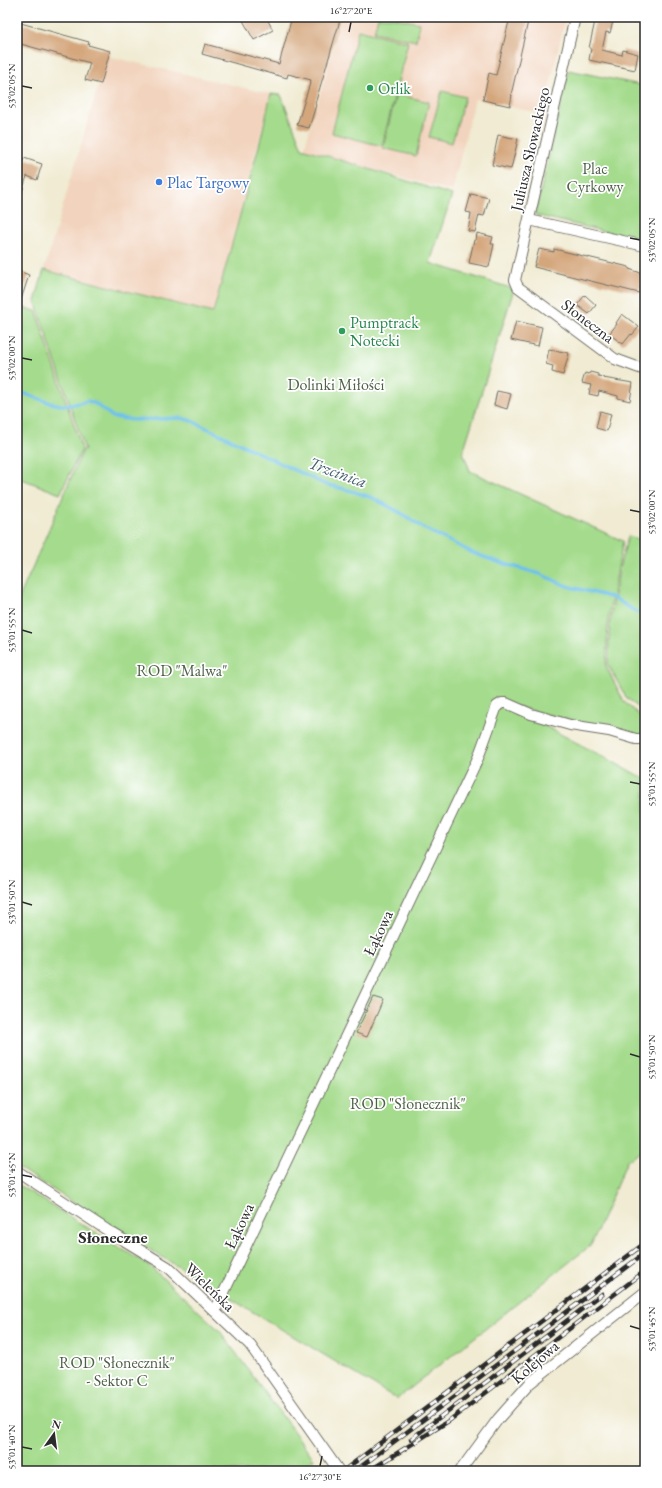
<svg xmlns="http://www.w3.org/2000/svg" width="662" height="1488" font-family="'EB Garamond',serif">
<rect width="100%" height="100%" fill="#fff"/>
<filter id="ink" filterUnits="userSpaceOnUse"><feTurbulence type="fractalNoise" baseFrequency=".025" numOctaves="2"/><feDisplacementMap in="SourceGraphic" scale="8" xChannelSelector="R" yChannelSelector="G"/><feConvolveMatrix kernelMatrix="1 2 1 2 8 2 1 2 1" color-interpolation-filters="sRGB"/></filter>
<filter id="wash" filterUnits="userSpaceOnUse"><feTurbulence type="fractalNoise" baseFrequency=".012" numOctaves="4" result="noise"/><feDisplacementMap in="SourceGraphic" scale="16" xChannelSelector="R" yChannelSelector="G"/><feGaussianBlur stdDeviation="0.9" result="paint"/><feColorMatrix in="noise" values="0 0 0 0 0 0 0 0 0 0 0 0 0 0 0 0 0 1.4 0 .05"/><feComposite in="paint" operator="in"/></filter>
<g filter="url(#wash)">
<rect width="100%" height="100%" fill="#f0ebd2"/>
<path fill="#f2d4be" d="M342,17H566L543,114L475,99L452,191L304,150Z
M107,56L271,94L213,313L44,270Z"/>
<path fill="#a4db8c" stroke="#68835c" d="M378,17H390L419,23L416,41L374,32Z
M358,30L408,42L382,146L332,133Z
M569,70L645,86V241L535,215Z
M442,91L465,97L452,143L429,137Z
M271,94L281,95L302,148L452,195L430,263L514,289L463,452L470,471L623,541L608,620L606,666L624,702L645,720V739L502,703L645,779V1149L627,1161L591,1245L397,1399L109,1225L17,1167V603L83,450H85L35,301L44,270L213,313L260,142Z
M396,94L429,102L416,156L383,148Z
M17,306L36,311L82,449L60,494L17,477Z
M628,536L645,541V714L626,697L608,665L610,621L620,565Z
M17,1184L151,1267L219,1330L314,1459L296,1471H17Z"/>
<g fill="none" stroke-linecap="round" stroke-linejoin="round">
<path stroke="#6fc1eb" stroke-width="3.5" d="M17,391L51,403L60,405H70L88,401L96,404L113,417L133,420L181,418L192,421L324,484L352,491L373,498L401,513L425,529L473,553L495,561L540,574L567,586L614,598L633,610L645,615"/>
</g>
<g id="blocks">
<path fill="#d4a67c" d="M241,17H266L273,30L254,40Z
M292,17H341L315,104L316,105L309,128L297,125L311,80L288,74L287,78L202,54L205,44L279,64Z
M510,17H529L511,95H512L510,106L483,100L489,73L496,75Z
M596,17H614L610,33L606,32L602,50L622,55L623,50L638,54L635,70L589,60L591,48H589Z
M17,22L89,42L88,45L110,51L101,84L85,80L90,63L17,43Z
M498,135L518,139L511,169L492,165Z
M24,158L42,164L37,180L27,176L19,201H17V178Z
M471,194L489,198L484,216L479,215L475,232L468,231L471,213L466,212Z
M477,233L493,237L491,244H494L489,267L469,263L474,240H476Z
M539,249L554,252V249L629,267V269L644,274L639,293L534,267Z
M19,271L29,275L19,306H17V278Z
M585,295L596,305L589,314L577,305Z
M622,314L639,327L632,335L631,334L623,344L609,334L617,324L616,323Z
M516,321L542,327L538,346L511,340Z
M549,349L569,353L563,375L552,372L553,366L546,364Z
M590,372L598,374V376L603,377V378L633,383L630,401L618,398V396L599,391L598,396L589,394L591,385L582,383L585,373L589,374Z
M497,391L511,394L507,409L494,405Z
M600,411L611,414L607,431L596,428Z
M373,997L383,1000L367,1037L356,1033Z"/>
</g>
</g>
<g filter="url(#ink)">
<use href="#blocks" fill-opacity="0" stroke="#706e65" stroke-width="1"/>
<g fill="none" stroke-linecap="round" stroke-linejoin="round">
<g stroke="#706e65" stroke-width="12">
<path id="minor" d="M575,17L515,280L518,287L615,359L645,370
M529,220L645,246
M17,1171L107,1230L168,1267L250,1345L339,1471
M215,1311L478,758L497,706L502,703H506L531,714L570,725L609,731L636,739H645
M460,1471L498,1419L530,1383L645,1292"/>
</g>
<use href="#minor" stroke="#fff" stroke-width="10"/>
<g stroke="#2b2b2b" stroke-width="4.5">
<path id="rail" d="M411,1439L602,1294
M343,1471L645,1243
M355,1471L645,1253
M369,1471L450,1420L645,1271"/>
</g>
<use href="#rail" stroke="#fff" stroke-width="3" stroke-dasharray="9" stroke-linecap="butt"/>
</g>
</g>
<path fill="none" stroke="#2b2b2b" stroke-width="1.5" d="M349,32L351,22M22,86L32,88M630,238L640,240M22,358L32,360M630,510L640,512M22,630L32,633M630,782L640,784M22,902L32,905M630,1054L640,1057M22,1175L32,1177M630,1326L640,1329M22,1447L32,1449M320,1466L322,1456"/>
<g fill="#2e9e5b" stroke="#fff" stroke-width="1.5">
<circle cx="370" cy="88" r="4"/>
<circle cx="342" cy="331" r="4"/>
</g>
<circle fill="#3f7fe0" stroke="#fff" stroke-width="1.5" cx="159" cy="182" r="4"/>
<g text-anchor="middle" dominant-baseline="central" stroke-width="3.5" stroke-linejoin="round" paint-order="stroke">
<g font-size="16" fill="#27864d" stroke="#fff" text-anchor="start">
<text x="378" y="88">Orlik</text>
<text x="350" y="322">Pumptrack<tspan x="350" dy="18">Notecki</tspan></text>
</g>
<g font-size="16" fill="#2b2b2b" stroke="#fff">
<text transform="translate(530 149) rotate(-77)">Juliusza Słowackiego</text>
<text transform="translate(588 321) rotate(37)">Słoneczna</text>
<text transform="translate(378 933) rotate(-65)">Łąkowa</text>
<text transform="translate(239 1226) rotate(-65)">Łąkowa</text>
<text transform="translate(210 1287) rotate(44)">Wieleńska</text>
<text transform="translate(535 1362) rotate(-41)">Kolejowa</text>
</g>
<g font-size="16" fill="#4f6048" stroke="#fff">
<text x="595" y="168">Plac<tspan x="595" dy="18">Cyrkowy</tspan></text>
<text x="336" y="384">Dolinki Miłości</text>
<text x="182" y="670">ROD "Malwa"</text>
<text x="408" y="1103">ROD "Słonecznik"</text>
<text x="117" y="1362">ROD "Słonecznik"<tspan x="117" dy="18">- Sektor C</tspan></text>
</g>
<g font-size="16" fill="#366cbe" stroke="#fff" text-anchor="start">
<text x="167" y="182">Plac Targowy</text>
</g>
<g font-size="17" font-style="italic" fill="#43606e" stroke="#fff">
<text transform="translate(338 472) rotate(20)">Trzcinica</text>
</g>
<g font-size="17" font-weight="bold" fill="#2b2b2b" stroke="#fff">
<text x="113" y="1237">Słoneczne</text>
</g>
</g>
<rect width="662" height="1488" fill="none" stroke="#fff" stroke-width="44"/>
<g transform="translate(54 1434) rotate(14)" stroke="#ffffff" stroke-width="3" paint-order="stroke">
<path d="M0-3L7 15L0 10L-7 15Z" fill="#2b2b2b"/>
<text y="-6" font-size="11" font-weight="bold" text-anchor="middle" fill="#2b2b2b">N</text>
</g>
<rect x="22" y="22" width="618" height="1444" fill="none" stroke="#2b2b2b" stroke-width="1.5"/>
<g font-size="10" text-anchor="middle" fill="#2b2b2b">
<text x="351" y="14">16°27'20"E</text>
<text transform="translate(11 86) rotate(-90)" y="4">53°02'05"N</text>
<text transform="translate(651 240) rotate(-90)" y="4">53°02'05"N</text>
<text transform="translate(11 358) rotate(-90)" y="4">53°02'00"N</text>
<text transform="translate(651 512) rotate(-90)" y="4">53°02'00"N</text>
<text transform="translate(11 630) rotate(-90)" y="4">53°01'55"N</text>
<text transform="translate(651 784) rotate(-90)" y="4">53°01'55"N</text>
<text transform="translate(11 902) rotate(-90)" y="4">53°01'50"N</text>
<text transform="translate(651 1057) rotate(-90)" y="4">53°01'50"N</text>
<text transform="translate(11 1175) rotate(-90)" y="4">53°01'45"N</text>
<text transform="translate(651 1329) rotate(-90)" y="4">53°01'45"N</text>
<text transform="translate(11 1447) rotate(-90)" y="4">53°01'40"N</text>
<text x="320" y="1480">16°27'30"E</text>
</g>
</svg>
